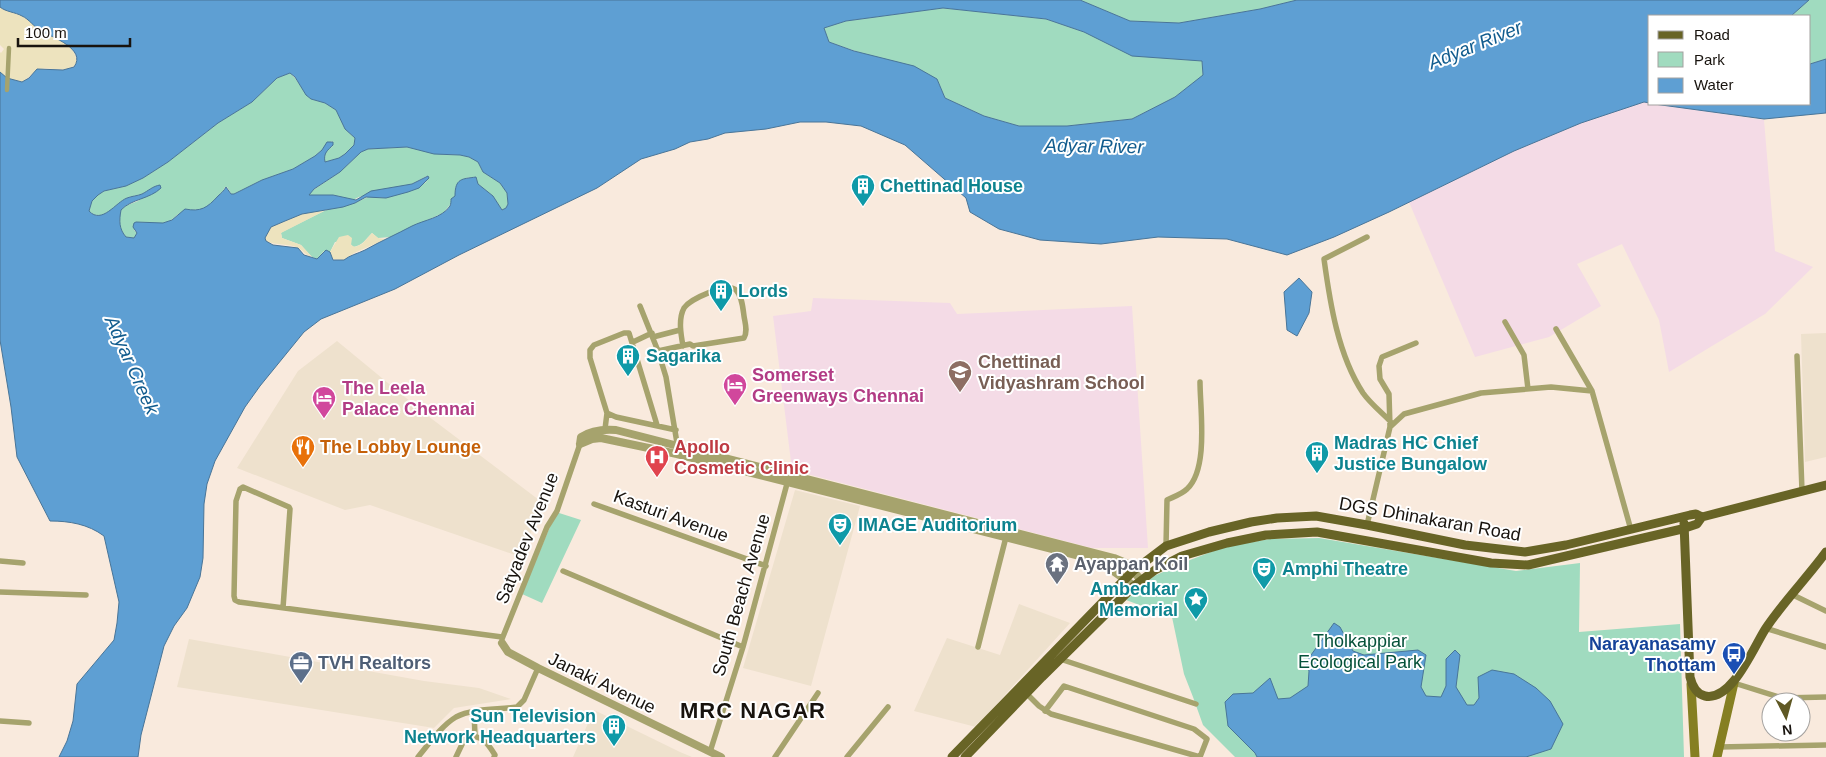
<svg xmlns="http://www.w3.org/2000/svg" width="1826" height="757" font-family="Arial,sans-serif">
<rect width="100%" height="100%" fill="#f9eadd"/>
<path fill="#eee1cd" d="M1826,333V457L1805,462L1801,334Z
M337,341L428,416L543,503L521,557L370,505L345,510L237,468L298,371Z
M795,490L860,506L811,686L743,668Z
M1019,604L1070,623L976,727L914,711L947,638L1000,655Z
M189,639L424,681L479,688L511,699L454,708L434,728L177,687Z
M594,710L680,752L692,757H573Z"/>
<path fill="#f4dbe6" d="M1644,102L1764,120L1775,251L1813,267L1765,314L1669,372L1659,320L1622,244L1577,264L1601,306L1549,337L1475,357L1409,202L1514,151L1581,123Z
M813,298L950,303L957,314L1132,306L1148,548H1092L792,470L773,316L811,311Z"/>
<path fill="#a0dbbf" d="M1080,0H1297L1260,9L1179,23L1130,21Z
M1809,0H1826V59L1810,64V16H1791Z
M943,8L1046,19L1084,32L1182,59L1202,61L1203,76L1175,97L1132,119L1067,126H1019L984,116L945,98L937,79L829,42L824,28L846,21Z
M290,73L295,78L306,94L311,99L325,103L336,110L345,129L355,138L354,145L345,154L339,158L325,162L324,156L328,148L332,147L333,143L332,141L315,156L293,169L262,180L232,195L227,187H225C223,192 221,193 218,196C200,217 200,205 180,213C176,215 175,218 171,220C162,226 150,223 140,222L134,230L137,233L134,238L126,237C119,229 119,221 121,210L125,206L138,201L157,185C151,189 145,193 139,195C135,196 131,196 127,198C116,202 103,225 89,211L92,201L98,195L104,191L126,186L143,178L168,162L218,123L252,102L277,78Z
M407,147L446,155H460L469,157L478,162L483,172L500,183L507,193L508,204L506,208L502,210L493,196L478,184L476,177L466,178L455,188V196L450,205L443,213L391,237L378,238L372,233C366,239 362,246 353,247L350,243L335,242L330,252L324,251L317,259L312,257L301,245L282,238L281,233L282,232L328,209L355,203L370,196L382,198L425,183L429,178L427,176L412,184L359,197L353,200L333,195H309V193L340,172L361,152L368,149Z
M556,512L581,520L542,603L522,594Z
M1319,538L1516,571L1580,563L1579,632L1680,624L1684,757H1235L1203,725L1193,697L1184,674L1172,617L1126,600L1154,576L1190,560L1224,547L1270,539Z"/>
<path fill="#ede3be" d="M0,7C6,12 14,12 21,15C29,19 33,26 39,30C53,39 79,44 76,64C66,74 53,67 42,69C33,71 29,78 22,82L7,78L0,72V52L1,53L4,49L0,45Z
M328,209L281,233L282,238L301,245L312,257C305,255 304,251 298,248C289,243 276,246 266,241L265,238L271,227L302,214Z
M372,233L378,238L385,239C373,246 354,251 344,260L332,259L330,252L339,237L348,235L352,238L351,245L355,247L362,244Z"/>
<path fill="#5e9fd3" stroke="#497598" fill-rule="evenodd" d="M0,0H1080L1130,21L1179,23L1260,9L1297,0H1809L1791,16H1650V103L1644,102L1581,123L1514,151L1389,212L1334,237L1287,255L1227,239L1158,237L1101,244L1040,240L999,229L970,212L966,198L905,145L861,126L826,122H800L766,129L725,133L708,139L690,142L675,149L641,159L597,188L459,255L395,289L321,319L304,332L260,386L245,407L215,461L207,484L204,504L203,558L200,577L187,608L174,626L164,646L141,735L138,757H59L67,741L73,721L77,684L114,640L117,623L119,602L104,536C88,524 69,521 50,521L17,457L11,407L0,340V72L7,78L22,82L29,78L37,69L63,70L74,67C87,49 52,37 41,31C34,27 29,19 22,16C15,12 6,12 0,7ZM943,8L1046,19L1084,32L1132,56L1202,61L1203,75L1175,97L1132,119L1067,126H1019L984,116L945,98L937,79L914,66L854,51L829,42L824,28L846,21ZM290,73L295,77L306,95L311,99L325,103L336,110L345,129L355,138L354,145L345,154L339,158L325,162C323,153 328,150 333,145V142H327L322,150L315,156L293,169L262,180L234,194H231L226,187C224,191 221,193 218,196C207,208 201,212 185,209L172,220L163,223L136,222L134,223L133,227L137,233L134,238L126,237C119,229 119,221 121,210C131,199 150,199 161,188L160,185C153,186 148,191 142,194C137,196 132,196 127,198C116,202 102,225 89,211L92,201L98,195L104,191L126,186L143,178L168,162L218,123L252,102L277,78ZM407,147L434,154L460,155L469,157L478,162L483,172L500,183L507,193L508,204L506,208L502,210L493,196L478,184L476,177C462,179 455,178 455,196L451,199C451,201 451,204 450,206C442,218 424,220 412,226C397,234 381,241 365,250C357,254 350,255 344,260H333L330,252L326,250L317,259L304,255L298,248L273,245L266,241L265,238L271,227L285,221L302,214L343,207L355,203L366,197L386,198L408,192L419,188L429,178L428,176L412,184L371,191L356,200L333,195H309L314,189L340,172L361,152L368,149Z
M1826,59V113L1764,119L1654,104H1810V64Z
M1299,278L1312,292L1309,313L1297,336L1287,330L1284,292Z
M1334,623L1340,627L1353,651L1364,655L1418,650L1426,655L1421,687L1426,696L1441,697L1446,686V659L1455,650L1460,655L1456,687L1467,705H1474L1479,698L1478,677L1492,670L1514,674L1536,688L1550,701L1563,724L1551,749L1526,757H1257L1255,753L1228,726L1225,702L1233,694L1253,693L1270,678L1278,699L1290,698L1308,686L1309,671L1306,662Z"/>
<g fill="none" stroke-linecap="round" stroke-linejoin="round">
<path stroke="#a6a36d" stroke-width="4.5" d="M7,90L9,48"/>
<path stroke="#a6a36d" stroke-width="5.5" d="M1367,237L1324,259C1330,303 1338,355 1363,393C1370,403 1381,412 1390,421
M640,306L658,351L666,377L678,449
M1505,322L1524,355L1528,389
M1556,329L1592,391L1631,530
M653,337L680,330
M633,342L652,333
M658,351L690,344L693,346L744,338C748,331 745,323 744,316C743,308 742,296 736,290C727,282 690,299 684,308C678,319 681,335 683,346
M1797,356L1802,491
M657,425L629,333H624L594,345L590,350V358L607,413L616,417L676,430
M1390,427L1404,414L1481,393L1551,387L1592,391
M605,429L607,413
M594,504L766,566
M1367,525L1390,427L1389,394L1380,379L1379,366L1382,357L1416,343
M1166,546L1167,500C1173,497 1182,494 1187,489C1209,469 1200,409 1200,382
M0,561L23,563
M563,571L743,647
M0,592L86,595
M1791,594L1826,611
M283,608L290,509L289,507L243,487L240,489L236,501L234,596L235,600L239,602L502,637
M1765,628L1826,647
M502,639L547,527L557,511L580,444
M978,647L1006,537
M1060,659L1196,704
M1734,683L1782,698L1826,697
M1026,693L1039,706L1051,714L1200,757
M1045,711L1064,686L1194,729L1207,739L1200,757
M474,712L475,735
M0,721L29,723
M1719,747L1826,745
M710,752L743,647L788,480
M418,757C429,744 441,726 456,717C473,708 498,710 517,707L524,700L538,668
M456,757L466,736C482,735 487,742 495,755L494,757
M775,757L818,693
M847,757L888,707"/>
<path stroke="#a6a36d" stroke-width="8" d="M580,444L581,437C592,430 603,429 616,430L1114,558L1126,563L1141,580
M580,444L592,439L601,438L677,454L1080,556L1102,563L1134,586
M502,643L508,652L538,668L721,757"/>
<path stroke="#857f22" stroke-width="9" d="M1691,684L1695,757
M1717,757L1734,683"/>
<path stroke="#686426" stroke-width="9" d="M1684,523L1690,677C1692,685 1696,694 1705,696C1732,702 1754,646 1766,628C1784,601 1807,578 1826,552
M952,757L1133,571L1166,546L1209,532L1251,522L1277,518L1316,516L1367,525L1465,545L1525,552L1566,545L1690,515L1696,514L1702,517L1826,485
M965,757L1042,677L1134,586L1155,570L1182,556L1227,543L1266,535L1317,532L1491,563L1528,565L1682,529L1697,524L1702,517"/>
</g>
<defs>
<g id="building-pin" transform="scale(1.25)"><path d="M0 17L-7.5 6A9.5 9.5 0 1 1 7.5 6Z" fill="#0f9aa8" stroke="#fff"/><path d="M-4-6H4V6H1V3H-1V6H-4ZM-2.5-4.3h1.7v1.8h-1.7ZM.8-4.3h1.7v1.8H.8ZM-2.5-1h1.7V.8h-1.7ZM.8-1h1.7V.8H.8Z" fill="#fff"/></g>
<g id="school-pin" transform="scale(1.25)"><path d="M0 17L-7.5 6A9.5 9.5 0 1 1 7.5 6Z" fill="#8d6e63" stroke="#fff"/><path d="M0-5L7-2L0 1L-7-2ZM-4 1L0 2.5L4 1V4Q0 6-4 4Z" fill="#fff"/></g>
<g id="hotel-pin" transform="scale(1.25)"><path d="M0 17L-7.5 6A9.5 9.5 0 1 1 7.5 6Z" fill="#d1479c" stroke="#fff"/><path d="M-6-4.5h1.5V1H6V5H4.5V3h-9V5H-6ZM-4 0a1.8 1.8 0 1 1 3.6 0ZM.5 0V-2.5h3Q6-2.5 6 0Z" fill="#fff"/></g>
<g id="restaurant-pin" transform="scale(1.25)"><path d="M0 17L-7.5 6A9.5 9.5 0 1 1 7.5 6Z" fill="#e8710a" stroke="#fff"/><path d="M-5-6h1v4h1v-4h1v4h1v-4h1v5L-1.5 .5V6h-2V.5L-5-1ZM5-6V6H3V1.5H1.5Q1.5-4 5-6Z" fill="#fff"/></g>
<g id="hospital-pin" transform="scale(1.25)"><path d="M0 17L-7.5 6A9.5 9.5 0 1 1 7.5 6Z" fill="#e0444e" stroke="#fff"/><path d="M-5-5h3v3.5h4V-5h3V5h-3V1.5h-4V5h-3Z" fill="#fff"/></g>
<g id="theatre-pin" transform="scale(1.25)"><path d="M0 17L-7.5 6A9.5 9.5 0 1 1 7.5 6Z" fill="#0f9aa8" stroke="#fff"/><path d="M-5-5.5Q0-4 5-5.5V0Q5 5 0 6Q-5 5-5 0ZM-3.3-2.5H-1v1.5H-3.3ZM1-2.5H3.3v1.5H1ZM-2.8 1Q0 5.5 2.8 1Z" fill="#fff"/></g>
<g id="temple-pin" transform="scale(1.25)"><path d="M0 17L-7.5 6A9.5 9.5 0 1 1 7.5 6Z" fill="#6b7280" stroke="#fff"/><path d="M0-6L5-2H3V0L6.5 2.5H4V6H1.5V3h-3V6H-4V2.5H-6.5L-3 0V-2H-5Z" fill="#fff"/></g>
<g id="sight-pin" transform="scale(1.25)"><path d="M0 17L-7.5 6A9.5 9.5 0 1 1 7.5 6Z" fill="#0f9aa8" stroke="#fff"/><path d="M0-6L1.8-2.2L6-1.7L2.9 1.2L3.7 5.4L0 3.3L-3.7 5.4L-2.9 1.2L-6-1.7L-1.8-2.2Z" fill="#fff"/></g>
<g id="bus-pin" transform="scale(1.25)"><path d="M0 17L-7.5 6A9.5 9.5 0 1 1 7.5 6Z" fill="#1a4fb4" stroke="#fff"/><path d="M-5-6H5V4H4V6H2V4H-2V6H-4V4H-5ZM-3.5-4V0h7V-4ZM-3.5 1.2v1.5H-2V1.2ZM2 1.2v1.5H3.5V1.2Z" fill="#fff"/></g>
<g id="office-pin" transform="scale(1.25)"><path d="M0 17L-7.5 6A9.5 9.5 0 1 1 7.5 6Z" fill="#5c6f8a" stroke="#fff"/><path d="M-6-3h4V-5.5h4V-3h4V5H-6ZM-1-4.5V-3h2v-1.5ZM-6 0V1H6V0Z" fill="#fff"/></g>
</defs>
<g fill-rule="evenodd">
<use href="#building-pin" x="863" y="186"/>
<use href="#building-pin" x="721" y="291"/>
<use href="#building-pin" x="628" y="356"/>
<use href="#school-pin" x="960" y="372"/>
<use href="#hotel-pin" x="735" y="385"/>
<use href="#hotel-pin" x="324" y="398"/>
<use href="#restaurant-pin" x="303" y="447"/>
<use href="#building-pin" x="1317" y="453"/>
<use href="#hospital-pin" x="657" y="457"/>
<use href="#theatre-pin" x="840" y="525"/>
<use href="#temple-pin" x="1057" y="564"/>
<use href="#theatre-pin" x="1264" y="569"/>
<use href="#sight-pin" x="1196" y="599"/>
<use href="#bus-pin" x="1734" y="654"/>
<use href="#office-pin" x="301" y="663"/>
<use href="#building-pin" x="614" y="726"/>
</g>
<g text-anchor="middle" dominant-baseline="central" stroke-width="4" stroke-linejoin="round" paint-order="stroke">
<g font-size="18" font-weight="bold" fill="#0d838f" stroke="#fff" text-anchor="start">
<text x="880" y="186">Chettinad House</text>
<text x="738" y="291">Lords</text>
<text x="646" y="356">Sagarika</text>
<text x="1334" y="443">Madras HC Chief<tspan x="1334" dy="21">Justice Bungalow</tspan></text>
<text x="858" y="525">IMAGE Auditorium</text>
<text x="1282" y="569">Amphi Theatre</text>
<text x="1178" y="589" text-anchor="end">Ambedkar<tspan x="1178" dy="21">Memorial</tspan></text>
<text x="596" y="716" text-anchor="end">Sun Television<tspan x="596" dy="21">Network Headquarters</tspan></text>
</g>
<g font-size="18" font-weight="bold" fill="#785e54" stroke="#fff" text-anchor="start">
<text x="978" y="362">Chettinad<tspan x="978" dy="21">Vidyashram School</tspan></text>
</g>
<g font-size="18" font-weight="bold" fill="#b23c85" stroke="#fff" text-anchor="start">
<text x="752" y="375">Somerset<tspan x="752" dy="21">Greenways Chennai</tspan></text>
<text x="342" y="388">The Leela<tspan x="342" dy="21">Palace Chennai</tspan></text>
</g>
<g font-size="18" font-weight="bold" fill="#c56008" stroke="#fff" text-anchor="start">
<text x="320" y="447">The Lobby Lounge</text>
</g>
<g font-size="18" font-weight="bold" fill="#be3a42" stroke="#fff" text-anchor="start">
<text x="674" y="447">Apollo<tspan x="674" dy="21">Cosmetic Clinic</tspan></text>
</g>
<g font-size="18" fill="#18130e" stroke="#fff">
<text transform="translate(671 516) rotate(20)">Kasturi Avenue</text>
<text transform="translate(1430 519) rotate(10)">DGS Dhinakaran Road</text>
<text transform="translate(527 538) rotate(-68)">Satyadev Avenue</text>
<text transform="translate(741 595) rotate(-74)">South Beach Avenue</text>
<text transform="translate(602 683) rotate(26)">Janaki Avenue</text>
</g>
<g font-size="18" font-weight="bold" fill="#5b616d" stroke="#fff" text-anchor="start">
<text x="1074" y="564">Ayappan Koil</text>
</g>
<g font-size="18" fill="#055139" stroke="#fff">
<text x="1360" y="641">Tholkappiar<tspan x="1360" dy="21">Ecological Park</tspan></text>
</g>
<g font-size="18" font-weight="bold" fill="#164399" stroke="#fff" text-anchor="end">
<text x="1716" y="644">Narayanasamy<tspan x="1716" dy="21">Thottam</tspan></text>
</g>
<g font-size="18" font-weight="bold" fill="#4e5e75" stroke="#fff" text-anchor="start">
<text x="318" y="663">TVH Realtors</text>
</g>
<g font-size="19" font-style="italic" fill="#115c8e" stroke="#fff">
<text transform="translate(1475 45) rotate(-22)">Adyar River</text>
<text transform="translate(1094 146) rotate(1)">Adyar River</text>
<text transform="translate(132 365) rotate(66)">Adyar Creek</text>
</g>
<g font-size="22" font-weight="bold" letter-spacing="1" fill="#18130e" stroke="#fff">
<text x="753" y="710">MRC NAGAR</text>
</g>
</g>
<rect x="1648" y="15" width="162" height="90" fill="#ffffff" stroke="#a3a19f"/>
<rect x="1658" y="31" width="25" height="8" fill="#686426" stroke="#a3a19f"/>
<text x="1694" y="40" font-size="15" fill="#18130e">Road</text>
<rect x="1658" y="52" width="25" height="15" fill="#a0dbbf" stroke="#a3a19f"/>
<text x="1694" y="65" font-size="15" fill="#18130e">Park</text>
<rect x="1658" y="78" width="25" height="15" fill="#5e9fd3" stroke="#a3a19f"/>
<text x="1694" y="90" font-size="15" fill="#18130e">Water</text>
<g transform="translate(1786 717) rotate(174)"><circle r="24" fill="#ffffff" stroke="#a3a19f"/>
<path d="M0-4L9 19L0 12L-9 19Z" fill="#5f5824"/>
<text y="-8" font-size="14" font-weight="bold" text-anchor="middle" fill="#18130e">N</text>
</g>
<path d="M18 38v8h112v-8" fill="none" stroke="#18130e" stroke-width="2.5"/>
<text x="25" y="38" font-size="15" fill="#18130e" stroke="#ffffff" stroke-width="4" paint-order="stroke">100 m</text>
</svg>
